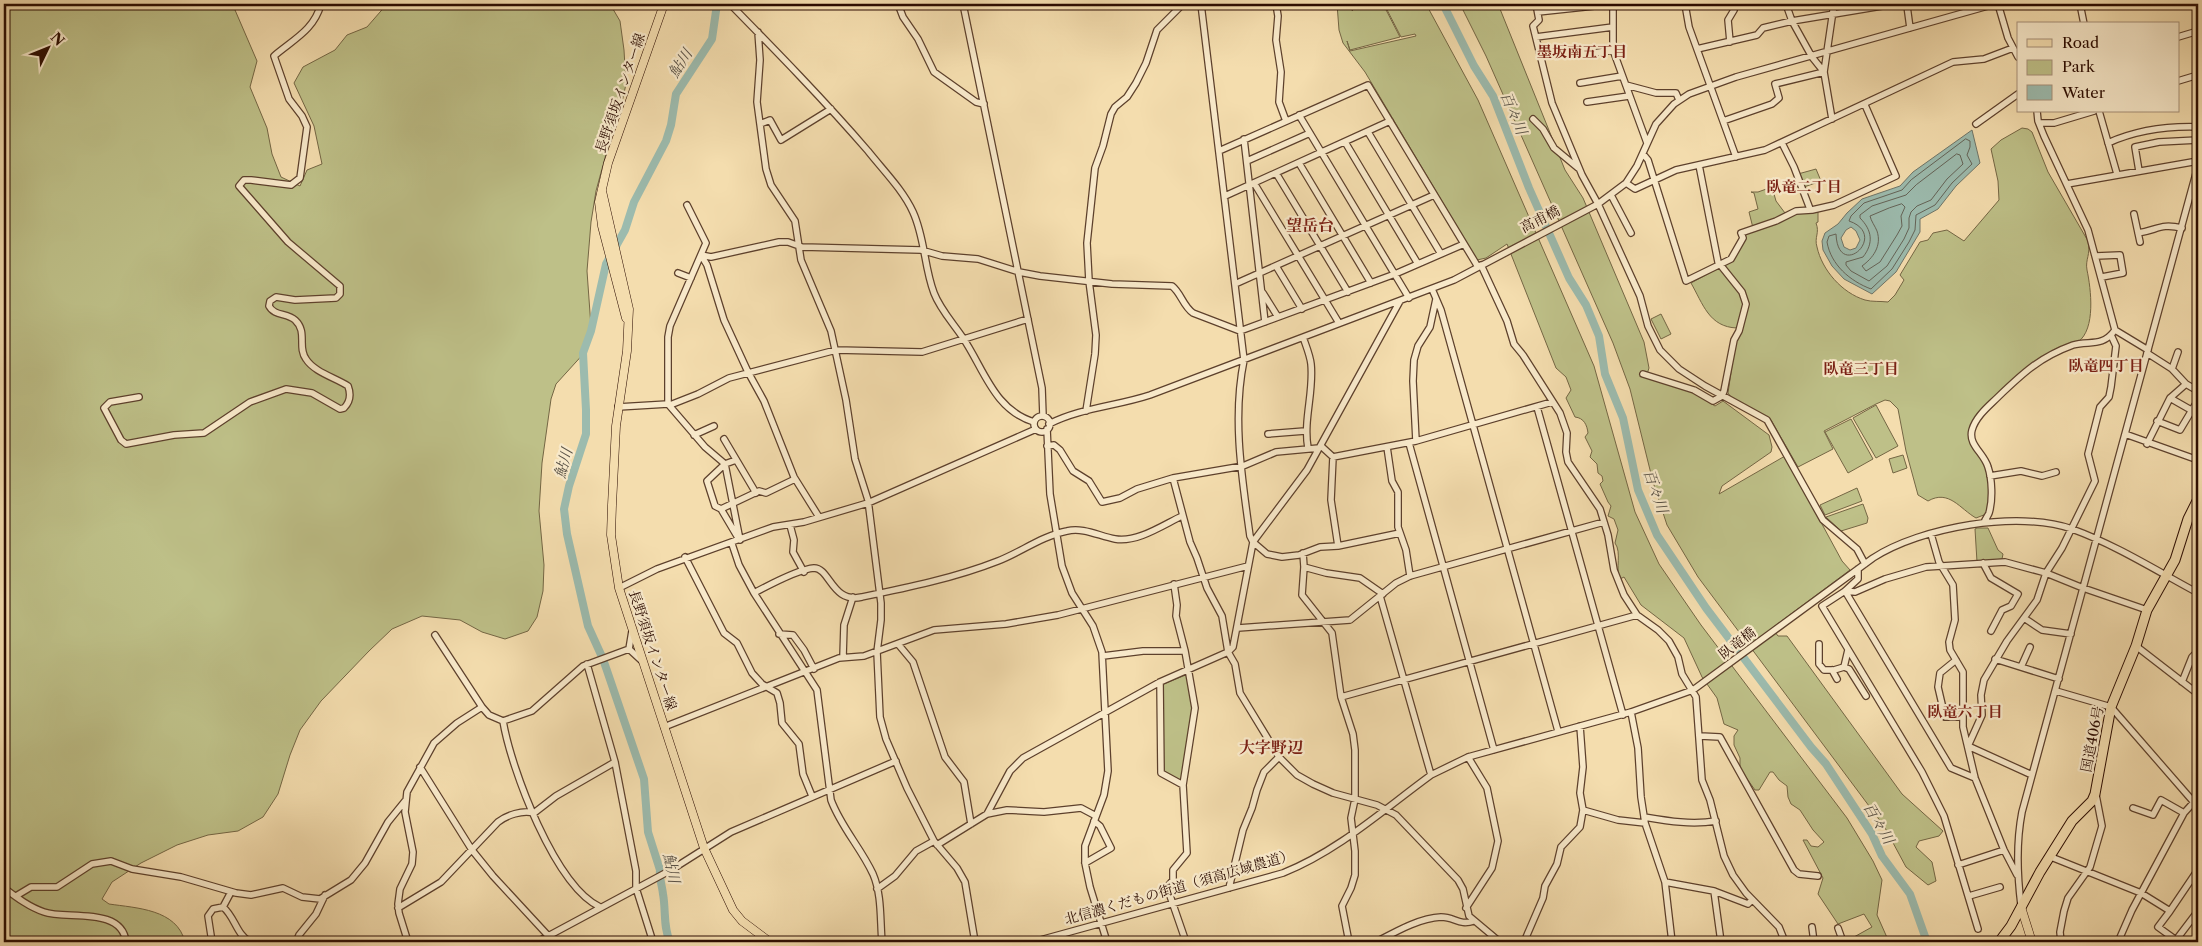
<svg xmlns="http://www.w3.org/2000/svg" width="2202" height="946" font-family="'Libre Caslon Text','Noto Serif JP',serif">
<rect width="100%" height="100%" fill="#f4ddae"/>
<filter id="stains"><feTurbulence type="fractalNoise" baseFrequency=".004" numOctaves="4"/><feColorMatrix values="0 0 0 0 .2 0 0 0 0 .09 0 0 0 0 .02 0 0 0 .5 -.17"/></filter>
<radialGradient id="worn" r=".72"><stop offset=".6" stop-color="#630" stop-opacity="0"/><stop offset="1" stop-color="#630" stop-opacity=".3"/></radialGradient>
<path fill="#bec088" stroke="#746644" d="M4,4H241L235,10L257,61L250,87L267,128L272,154L281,177L300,186L307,170L322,164L314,126L294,83L303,67L335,50L347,35L367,27L387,4H610L620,21L624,50L626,84L621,107L613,128L596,191L591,222L587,271L591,327L586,351L556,384L551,399L542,463L539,511L544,565L543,591L537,617L528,631L505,639L482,632L460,620L422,616L392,629L369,651L321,701L300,730L290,755L278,794L263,817L238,831L208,835L177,845L141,863L112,882L102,899L109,904C136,908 177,909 185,942H4Z
M1337,4H1356L1352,11L1357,4H1383L1400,37L1350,50L1347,41L1350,51L1416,36L1415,34L1401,37L1384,4H1426L1478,100L1594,366L1635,512L1659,564L1701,625L1847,818L1873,861L1882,880L1877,915L1889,942H1845L1872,927L1864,914L1838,924L1818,894L1823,878L1803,840H1807L1811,846L1818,847L1824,842L1813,830L1800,810L1791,804L1788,797L1787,786L1779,780L1773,772H1770L1759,790H1755L1740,769V758L1734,745V736L1738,730L1724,724L1717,698L1702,677L1684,638L1641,605L1624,577L1620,579C1615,568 1622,553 1615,543L1618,530L1614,519L1608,516L1611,506L1608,502L1600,484L1603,481L1602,476L1598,473L1597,464L1590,457L1592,451L1585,437L1588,433C1587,425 1584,418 1575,417L1566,398L1571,390L1566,377L1556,368L1507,244L1486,258L1477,260L1365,72L1343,43L1339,30Z
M1460,4H1498L1565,170L1583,198L1644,342L1649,368L1646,377L1692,392L1715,406L1723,401L1769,435L1772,447L1771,452L1722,486L1719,494L1785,456L1842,561L1850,570L1772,628L1778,636H1787L1902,794L1943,831L1939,836L1919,841L1916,847L1932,862L1936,881L1928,885L1906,867L1884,826L1698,577L1667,525L1653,482L1630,389L1613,343L1486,56Z
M2022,128L2028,129L2032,132L2048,172L2088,241C2091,255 2085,259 2087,270C2091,289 2096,329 2078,342C2070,349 2059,350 2050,355C2026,367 2007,387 1990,408C1981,418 1972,426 1971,439C1992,468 1990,480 1989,513L1976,518C1960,509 1949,489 1928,501L1918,495L1906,451L1898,409L1890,401L1885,400L1876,404L1824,431L1833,449L1798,467L1771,420L1731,397L1728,393L1735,345L1747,304L1723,265L1732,259L1743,234L1796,212L1818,211V222L1816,223C1820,233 1814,237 1817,247C1822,270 1842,293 1865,300C1872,302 1880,301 1888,302L1895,295L1904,280L1900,275L1920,242L1928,240L1933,233L1947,230L1964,241L1999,200L1998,181L1991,149L2001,140Z
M1816,169L1821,181L1804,187L1798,174Z
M1772,187L1776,201L1785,213L1781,217L1753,228L1749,212L1758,209L1754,193L1751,192H1758Z
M1719,268L1740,291L1744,300L1737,328C1709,327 1703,304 1691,283Z
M1661,314L1671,334L1661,339L1651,319Z
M1876,405L1898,446L1876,458L1853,418Z
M1851,419L1873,459L1848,473L1825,432Z
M1903,455L1907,468L1893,473L1889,459Z
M1857,488L1862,501L1825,515L1820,505Z
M1863,504L1868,518L1867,523L1841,531L1826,517Z
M1977,528H1988L1998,550L2003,554L2002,559L1977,562L1975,529Z
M1188,674L1192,709L1182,783L1162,773L1161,685Z"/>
<path fill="#9cbbae" stroke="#6f7568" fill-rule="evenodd" d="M1972,130L1980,163L1956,186L1938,209L1920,219V232L1896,272L1872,294L1844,279L1832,266L1823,250L1822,241L1825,233L1838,224L1847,213L1862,199L1900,186L1913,172ZM1851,227L1856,231L1860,240L1856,248L1850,250L1844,247L1841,238L1846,230Z"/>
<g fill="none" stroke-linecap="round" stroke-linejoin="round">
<path stroke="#646357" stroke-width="1" d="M1966,139L1970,141V147L1967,155L1972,164L1952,183L1935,205L1916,215L1915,230L1909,242L1892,269L1871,289C1850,281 1831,265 1827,242L1829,236L1836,234C1838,282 1890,235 1849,221L1851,216L1864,203L1902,190L1911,180Z
M1957,154L1960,155L1963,164L1947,179L1931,200L1917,206L1911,212L1909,218V228L1904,239L1887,266L1869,281L1851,271L1846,265V262L1863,257C1874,243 1872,230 1860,218V215L1872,206L1906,195L1916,185Z
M1902,204L1905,207L1901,216L1902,226L1897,235L1880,262L1866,271L1862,266C1873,258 1882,246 1877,231C1875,226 1871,221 1870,216L1889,208Z"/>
<path stroke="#9cbbae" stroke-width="8" d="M1443,4L1474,66L1493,96L1529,188L1569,278L1586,305L1599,336L1605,374L1623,418L1638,490L1657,535L1706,608L1811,747L1826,764L1872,834L1882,856L1910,894L1927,942
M670,942C663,927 666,910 663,894C662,885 659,878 660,870L648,832L644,779L603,659L588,626L567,534L564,509L569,486L586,434V410L583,353L591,331L606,264L625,230L634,202L666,141L671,125L676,94L712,39L717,4"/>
<g stroke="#5d402c" stroke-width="8">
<path id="minor" d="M730,4C777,52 824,100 868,151C883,170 903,190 913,212C925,238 924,267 934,293C940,309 953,323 963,338C984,369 994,410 1034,422
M898,4L903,17L918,39L934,72L976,102L984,104
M963,4L1042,388L1043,416
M1201,4L1244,360C1232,418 1242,478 1250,536L1253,542L1267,554L1282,557L1299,555L1320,547L1338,546L1331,500L1333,457L1321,446
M1276,4L1278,16L1276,40L1281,72L1279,102L1286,121
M1536,4L1539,20L1533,26L1552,103L1582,175L1598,204L1640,296L1648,326L1660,350L1679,369L1705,386L1767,420L1823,520L1857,549L1865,564
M1613,4V50L1647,143
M1685,4L1689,27L1736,157
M1786,4L1792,21L1812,57L1824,72
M1895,4L1907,6L1910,28
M1998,4L2008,38L2018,57
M2080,4L2084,24
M2197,4L2198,11
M1538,12L1613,4
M758,32L760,60L757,102L766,169L771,185L795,221L801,260L831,331L846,400L855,459L868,500L881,603V620L877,652L880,717L886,739L907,788L934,841L957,868L965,882L975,942
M1536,37L1613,27
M2178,37L2198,31
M1730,42L1728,20L1734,10L1735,4
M1697,49L1757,35L1763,28L1792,21L1894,4
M1581,55L1613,50
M2178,81L2198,75
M1580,83L1622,76
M1626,85L1656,93H1676L1679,100
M1587,102L1629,96
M2037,111L2038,121L2044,136L2088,230L2115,330L2148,350
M2099,111L2117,174
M1299,115L1409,298
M1533,119L1543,129L1554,148L1578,168
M1832,119L1824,72L1834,4
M1723,121L1772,104L1779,98L1775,84L1824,72
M2039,123H2054L2094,111
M760,124L770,120L781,140L831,109
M1976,124L2018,94
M1368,132L1441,254
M1244,139L1265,322
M1345,142L1418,264
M1782,143L1794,167L1810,209
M2108,143C2137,130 2167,126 2198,127
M1219,151L1368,85L1478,267
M1643,154L1648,160L1686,281L1731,259L1743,238L1741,233L1776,221L1796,211L1812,210L1834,205L1896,176L1865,105
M1247,161L1310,133
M1299,163L1371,283
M2139,171L2135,147L2159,142L2198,140
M1276,173L1348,292
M1254,183L1339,323
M1626,183L1635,189L1676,170L1765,150L1953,62L1984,59L2013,48
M2067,184L2198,161
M1611,195L1631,233
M1225,196L1390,121
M2134,214L2140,242
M2138,233C2158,230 2160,223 2182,228
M701,255L711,257L779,242H788L802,247L921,250L942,256L978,259L1019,272L1040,276L1112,284L1172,286C1181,293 1183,306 1193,313L1240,331L1395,274L1464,244
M701,255L707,265L724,320L748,372L764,401L794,477L819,517
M2096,256L2120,255L2123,273L2102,277
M1481,265L1507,321L1514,344L1523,355L1560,413L1567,433L1566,452L1568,462L1600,509L1608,535L1614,570L1624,595L1637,615L1658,630L1669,641L1678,657L1682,674L1696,697L1702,780L1710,800L1724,856L1733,875L1746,893L1779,927L1785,942
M1276,266L1302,309
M678,273L691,278
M1235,284L1434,195
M1432,289L1441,310L1558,731
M1263,293L1278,317
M1303,337C1306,346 1310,355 1311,364C1314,392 1303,420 1308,448
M2147,353L2172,369L2186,384L2198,391
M2172,369L2178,352
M1643,374L1694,390L1713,401L1722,396L1724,391L1734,340L1739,331L1746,304L1742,292L1718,262L1699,165
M139,397L110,402L104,408L121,440L126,444L174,435L204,433L250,402L286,389L312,393L340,409L344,408C350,402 351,394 348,386C336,378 314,372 306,359C297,347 308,332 295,320C287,313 274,316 269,306L270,301L276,297L295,300L336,298L340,294V286L288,242L239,186L244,180H251L291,185L300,178L307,127L302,116L289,99L274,56C294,39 314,30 321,4
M2170,398L2191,410
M668,404V337L670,326L706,243L687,205
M670,405L698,394L729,378L836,350L922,352L1028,319
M618,407L668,404L705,447L725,464L740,540
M1537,407L1623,715
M1086,411L1095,354L1096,335L1089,281L1087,243L1095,168L1103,146L1111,114L1115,107L1127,97L1136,83L1146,63L1157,30L1183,4
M1034 424a8 8 0 1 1 16 0a8 8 0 1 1-16 0Z
M2157,421L2180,430L2198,400
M1049,424C1080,408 1117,406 1150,395L1454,280L1598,204L1626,183L1637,166L1656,124L1674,104L1689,94L1736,77L1995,4
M1047,429L1050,494L1062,566L1072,593L1093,626L1102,652L1108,771L1104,795L1085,846V863L1090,887L1107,942
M1268,434L1305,431
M2125,434L2198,460
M694,435L714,426
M724,439L756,493
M1416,441L1413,381L1414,360L1418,346L1430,327L1436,299
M1409,443L1494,750
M2147,444L2170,398L2186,384
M1047,446L1054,445L1060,450L1073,471L1089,481L1102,502L1120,498L1137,489L1173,478L1243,466L1276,452L1319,448
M1387,447L1392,481L1398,492V527L1406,550L1410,576
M1333,457L1416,441L1552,402
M1990,476L2021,471L2042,476L2056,472
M1173,478L1190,542L1197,558L1207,588L1222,616L1228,652L1235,664L1240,693L1279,757L1297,775L1313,784L1333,793L1377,805L1396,815L1458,880L1463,889L1469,916L1500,942
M721,509L715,506L707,481L725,464L736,460
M1984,523C1985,519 1988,516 1989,513C1993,500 1992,479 1988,467C1984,453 1968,445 1972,430C1976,416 1989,406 1998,397C2023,373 2040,357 2073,345C2089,340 2102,348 2115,330
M790,525L794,540L793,552L804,572
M1931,534L1939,562L1953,585L1955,620L1949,642L1950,650L1963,672V727L1975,778L2004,850L2017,875
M737,536L721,509L759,491L766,493L795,479
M732,544L739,565L754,593L817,690L831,800C841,827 861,848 873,874C882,895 880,920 882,942
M1338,546L1400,533
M1303,553L1304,567L1302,595L1332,633L1341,697L1353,734L1355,750V799L1351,818L1355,851V875L1351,888L1342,906L1349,942
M685,557L724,633L737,643L752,673L762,684L777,693L780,703L782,723L799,744L803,774L812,796
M1983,563L1991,578L2018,594L2011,606L2002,610L1991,631
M1304,567L1326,573L1360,578L1383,594
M1858,569V579L1845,591L1822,606L1922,772L1944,816L1978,929
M1174,584L1177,605L1176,616L1185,651L1195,708L1183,785
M619,588L657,569L773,527L804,522L868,503L1036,429
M1845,591L1855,592L1885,579L1926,567L2005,562L2046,573L2083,588L2147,610
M1845,591L1951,768L1975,778
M754,593C767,586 800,569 814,568C830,568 832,604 862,597C906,588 955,578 998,561C1021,552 1042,536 1067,531C1083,527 1099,536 1115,539C1137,543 1163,525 1182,516
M1380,596L1431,775
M2024,618L2042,630L2071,634
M1238,628L1350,620L1396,583L1410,576L1604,522
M779,634L793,635L804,650L814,669
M435,635L482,707L489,715L503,721L532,711L583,666L629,649L632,631
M898,644L913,662L945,757L964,782L971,824
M1819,644V664L1824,670H1834L1844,667L1848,650
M2136,646L2198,694
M629,649L642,661
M1103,656L1143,651H1185
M843,657L844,625L853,597
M1995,659L2059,679
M1956,660L1940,673L1938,687L1945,717H1963
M587,664L615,762L636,871V888L653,942
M1844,667L1849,669L1866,696
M2021,667L2030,647
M1832,670L1837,679
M1160,682L1161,773L1183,785L1187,853L1173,870V880L1167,887L1186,942
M2182,682L2192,657L2198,651
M2056,691L2111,707L2198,807
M1341,697L1637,615
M1631,712L1638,748L1641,797L1645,823L1665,882L1672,942
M503,721C511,769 555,886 600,907
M664,727L839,658L864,656L934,630L1006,624L1058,615L1248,566
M1700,736L1720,737L1794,870L1799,874L1818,876
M1968,746L1982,715L1981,695L1984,680L2007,641L2037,600L2046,573L2062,548L2095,481L2088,454L2100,407L2109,397L2111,387L2116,346L2111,335
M1968,746L2032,775
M420,767L472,850L493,876L554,942
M2133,808L2153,815L2161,800L2184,813
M1583,810L1618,820L1645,823
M987,814L1010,771L1023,758L1160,682L1228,652L1233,647L1253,542L1307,470L1400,301
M1644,817C1668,821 1691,825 1716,821
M937,845L987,814L1007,810L1044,812L1081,808L1096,816
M2051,857L2141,893L2170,911L2158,927L2176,940L2198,911
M1085,863L1111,848L1100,826L1094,821
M1958,865L2004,850
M1665,882L1714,891L1748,904L1751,901
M4,888C16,897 29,907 44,912C66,920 122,906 126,942
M1229,888L1243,830L1252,808L1257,790L1264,772L1279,757
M877,889L895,876L916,851L934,841
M1714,891L1721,942
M16,896L31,887H57L92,864L111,861L132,869L181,877L236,893L251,895L283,888L302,897L320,899L351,880L365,863L388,822L405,801
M1969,896L2000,887
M2021,905C2017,873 2016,843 2022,812L2198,166
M223,907C235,917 236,934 250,942
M223,907L231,892
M398,908L441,882L498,822C507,815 522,810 534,813L556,796L615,762
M1466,908L1492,868L1498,841L1487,788L1468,757
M2170,911L2195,874L2198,877
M1812,927L1814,942
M1838,928L1843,942
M1831,941V942
M212,942L208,916L213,909L223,907
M296,942L299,935L316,914L325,895
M408,942L399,913L398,904L400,889L412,864L413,852L405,812L407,792L434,743L457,723L482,707
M537,942L671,870L731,832L896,761
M1033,942L1283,873C1338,851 1383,810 1431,775L1468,757L1631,712L1693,690L1873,558C1921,527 2018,510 2072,529C2116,545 2157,571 2198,593
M1376,942C1395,932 1419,918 1441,917C1455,917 1459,926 1474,921
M1524,942L1543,898L1545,886L1557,864L1561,847L1580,827L1583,810L1580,793L1583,767L1580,726
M2061,942L2060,932L2064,911L2068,898L2090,867L2102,826L2096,795
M2118,942L2132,910L2184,813L2194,802L2198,792"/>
</g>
<g stroke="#2b0b00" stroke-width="9">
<path id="major" d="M602,191L629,309L627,351L616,426L612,505L611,535L619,588L704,848L733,910L742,921L770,942
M626,318L602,226L599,202L608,163L664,4
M2021,907L2032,942"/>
</g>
<g stroke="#2b0b00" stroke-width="11">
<path id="highway" d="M1999,942L2011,926L2040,872L2072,821L2092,801L2095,794L2111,707L2136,646L2147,610L2175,560L2188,519L2198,499"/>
</g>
<use href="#minor" stroke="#f8e9ca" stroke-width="5.5"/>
<use href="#major" stroke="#f4ddae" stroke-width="8"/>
<use href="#highway" stroke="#f4ddae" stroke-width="9"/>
</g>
<g text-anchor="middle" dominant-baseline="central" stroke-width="4.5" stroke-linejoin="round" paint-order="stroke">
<g font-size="14" fill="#2b0b00" stroke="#f8e9ca">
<text transform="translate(620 93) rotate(-71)">長野須坂インター線</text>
<text transform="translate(1540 219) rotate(-27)">高甫橋</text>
<text transform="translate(1737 643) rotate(-37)">臥竜橋</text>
<text transform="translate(653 650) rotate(72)">長野須坂インター線</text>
<text transform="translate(2092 739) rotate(-79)">国道406号</text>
<text transform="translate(1179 887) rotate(-16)">北信濃くだもの街道（須高広域農道）</text>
</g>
<g font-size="15" font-weight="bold" fill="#7a1f14" stroke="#f8e9ca">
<text x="1582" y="51">墨坂南五丁目</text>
<text x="1804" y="186">臥竜二丁目</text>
<text x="2106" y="365">臥竜四丁目</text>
<text x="1861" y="368">臥竜三丁目</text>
<text x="1965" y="711">臥竜六丁目</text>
</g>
<g font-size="15" font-style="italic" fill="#585146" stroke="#f8e9ca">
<text transform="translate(680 63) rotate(-57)">鮎川</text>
<text transform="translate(1514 113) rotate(67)">百々川</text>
<text transform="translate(563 463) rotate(-74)">鮎川</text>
<text transform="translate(1656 491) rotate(71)">百々川</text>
<text transform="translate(1879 823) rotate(60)">百々川</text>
<text transform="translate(672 868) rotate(78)">鮎川</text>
</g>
<g font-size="16" font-weight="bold" fill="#7a1f14" stroke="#f8e9ca">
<text x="1310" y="225">望岳台</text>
<text x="1271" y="747">大字野辺</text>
</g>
</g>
<rect width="2202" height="946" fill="none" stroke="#f4ddae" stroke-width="20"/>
<rect x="5" y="5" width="2192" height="936" fill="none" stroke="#2b0b00" stroke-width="2.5"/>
<rect x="10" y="10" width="2182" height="926" fill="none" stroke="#2b0b00"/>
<rect x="2017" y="22" width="162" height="90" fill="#f8e9ca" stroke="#a69079"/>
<rect x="2027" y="39" width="25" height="8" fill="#f4ddae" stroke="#a69079"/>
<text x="2062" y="48" font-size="15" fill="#2b0b00">Road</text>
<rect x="2027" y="60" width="25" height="15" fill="#bec088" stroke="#a69079"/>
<text x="2062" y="72" font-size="15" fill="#2b0b00">Park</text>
<rect x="2027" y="85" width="25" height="15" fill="#9cbbae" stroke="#a69079"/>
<text x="2062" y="98" font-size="15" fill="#2b0b00">Water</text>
<g transform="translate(48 48) rotate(47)" stroke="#f8e9ca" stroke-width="4" paint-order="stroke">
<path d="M0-4L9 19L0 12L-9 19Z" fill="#2b0b00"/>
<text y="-8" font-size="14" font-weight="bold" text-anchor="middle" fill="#2b0b00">N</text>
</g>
<rect width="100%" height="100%" filter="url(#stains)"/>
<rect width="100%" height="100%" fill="url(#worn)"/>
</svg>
